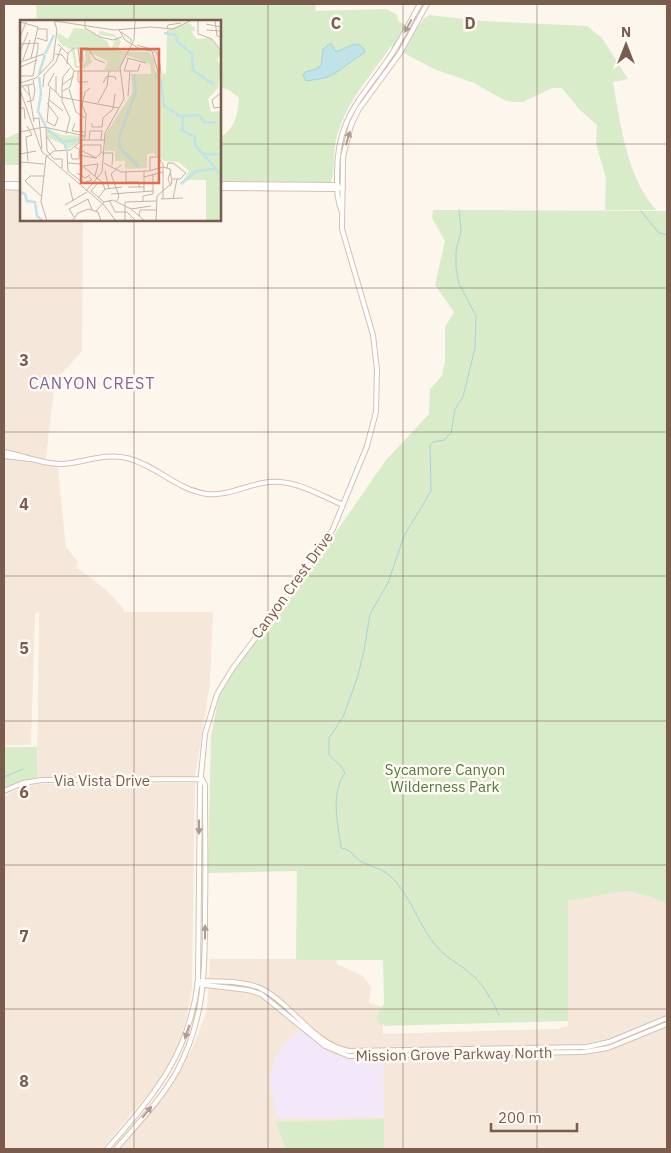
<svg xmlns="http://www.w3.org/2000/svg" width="671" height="1153" font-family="'IBM Plex Sans',sans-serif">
<rect width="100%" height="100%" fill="#fdf6ec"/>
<path fill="#f5e8da" d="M4,189H21V220H83L82,351L55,381L45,466L58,468L66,547L78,562L76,567L105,589L123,608L124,612H213L210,684L195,777L40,778L37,776L39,612L35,614L31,745H4Z
M195,783L192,987L187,1015L178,1049L160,1080L102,1149H4V796L29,784Z
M627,891L651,897L667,904V1149H120L168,1090L193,1047L207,1010L210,959H336L337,964L363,976L371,987L369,1003L383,1007V1034L557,1029L568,1026V901Z"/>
<path fill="#f3e8fa" d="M299,1030L334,1054L353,1059H383L384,1117L278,1118L270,1089L271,1074L275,1059L283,1046Z"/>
<path fill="#d8ecc9" d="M36,4H316L315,11L387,9L397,15L398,21L403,24L420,25L424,18L430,15L482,21L587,26L602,38L628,79L613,82C621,126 626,175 656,210H605L606,178L596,144L597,125L579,109L562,88H552L523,102H513L504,100L474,83L434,69L391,46C371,76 347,100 337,136C332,150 336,168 331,182L220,181V137C235,130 238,113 239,98L229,90L220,87V21H37Z
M21,132V165H4V139Z
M433,210L667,211V904L651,897L627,891L568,901V1021L384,1026L383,1024L381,1026L376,1018L384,1003L383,960H296L297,871L208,873L211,736L219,696L235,668L254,642L278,616L386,460L429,414L430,389L442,376L445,361V327L454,312L435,285L445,241L432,218Z
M4,747H37V780L4,791Z
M384,1119V1149H286L276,1122Z"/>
<path fill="#bfe3e8" stroke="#a5d3da" d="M331,43L335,51C346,51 358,35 365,52L334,74L325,78L306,81L303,75L305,72L316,69L321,65L323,49Z"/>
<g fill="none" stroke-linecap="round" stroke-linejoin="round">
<path stroke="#a5d3da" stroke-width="1" d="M459,210L461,231L456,251V268L459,284L476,316L475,348L463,397L455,409L451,433L444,440L433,442L430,445L431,491L404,536L388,583L370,614L364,651L357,679L343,717L329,738V755L341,766L345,773C330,794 338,824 341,848C352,849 354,858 362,862C372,867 381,868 389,875C412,895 418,927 438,948C448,959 461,965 471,974C484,985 492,1000 499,1015
M641,211L659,233L667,235
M4,777L23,769"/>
<g stroke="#d6c0b0" stroke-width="6">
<path id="secondary" d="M4,184H21
M220,184L338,185
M4,187L21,188
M220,188L337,189L343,187
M342,212C337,201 337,190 337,178C336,121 357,104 387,61C400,43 409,23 420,4
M4,452C23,455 43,465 63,464C86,462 104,453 127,458C156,465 177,490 207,494C228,496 244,486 263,483C291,477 318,494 343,505
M4,456L30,459
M4,791L23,783L42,780L202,779
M198,981C217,982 245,980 262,989C293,1005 313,1044 349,1051L587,1047L609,1042L667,1018
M197,984L248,990L261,994L325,1046L349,1056L583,1052L608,1048L667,1024
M107,1149C155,1094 189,1055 198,981L200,785L205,734L217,694L233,668L315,558L333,529L367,446L376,412L377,370L373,335L342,229L343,157L351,125L359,109L400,53L427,4
M116,1149C137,1124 161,1100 177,1071C206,1017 205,967 205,908C206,867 205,826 205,785L202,779"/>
</g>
<use href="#secondary" stroke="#fff" stroke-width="4"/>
</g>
<defs><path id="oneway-solid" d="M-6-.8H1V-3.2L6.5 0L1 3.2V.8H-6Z" transform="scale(1.25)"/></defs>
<g fill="#af9d94">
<use href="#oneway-solid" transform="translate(408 26) rotate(118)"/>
<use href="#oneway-solid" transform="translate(348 138) rotate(-74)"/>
<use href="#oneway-solid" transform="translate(199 827) rotate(90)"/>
<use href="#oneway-solid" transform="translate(205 932) rotate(-90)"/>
<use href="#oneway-solid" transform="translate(187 1032) rotate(108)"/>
<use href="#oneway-solid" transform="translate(147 1112) rotate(-50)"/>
</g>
<path fill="none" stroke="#7a5c4d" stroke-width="1" stroke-opacity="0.55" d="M134,4V21M268,4V1149M403,4V1149M537,4V1149M4,144H21M220,144H667M134,220V1149M4,288H667M4,432H667M4,576H667M4,721H667M4,865H667M4,1009H667"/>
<g text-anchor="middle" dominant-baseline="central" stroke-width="5" stroke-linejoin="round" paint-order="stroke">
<g font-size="15" fill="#7a5c4d" stroke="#fffaf3">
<text transform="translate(292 585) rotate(-54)">Canyon Crest Drive</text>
<text x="102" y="780">Via Vista Drive</text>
<text transform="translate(454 1054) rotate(-1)">Mission Grove Parkway North</text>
</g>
<g font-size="15" fill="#537a41" stroke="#fffaf3">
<text x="445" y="769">Sycamore Canyon<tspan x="445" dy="17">Wilderness Park</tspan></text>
</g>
<g font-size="16" letter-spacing="1" fill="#846695" stroke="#fffaf3">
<text x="92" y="383">CANYON CREST</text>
</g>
</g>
<g transform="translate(20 20)">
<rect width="201" height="201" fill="#fdf6ec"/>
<path d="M168,3L175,8V11H171L177,19L190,18L202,32L197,39L201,47L198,68L188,79L191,92L201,91V201H186V160H168L161,164L169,151L159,142L144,141L133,133L127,134V148L105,149V141H95V131H85V115L112,73L111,54H131L130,44L106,35L99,50H84L88,41L73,34L70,35L72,42L65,48H55L52,30L42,25L37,18L38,13L48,19L54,8L65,9L87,21L91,29L96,17L78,15L80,11L94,14L101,21L97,31L129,32L134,39L135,51L146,54L147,10ZM54,26L65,29L66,41L61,45L57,46ZM27,109L42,115L65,116V120L45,130L44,125L27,117Z" fill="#d8ecc9" fill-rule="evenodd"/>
<path fill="none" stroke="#bfe3e8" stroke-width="2.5" d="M144,13L155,15L158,22L172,34L173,50L194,65M25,34L34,15M19,54L25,35M114,54L116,71L99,117L100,128L119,147M135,54L141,61L144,86L163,98L162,110L175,117V125L202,156M19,57L21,74L18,91L26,107M162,96L179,95L184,102L196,103M27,109L45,124L46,129M42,122L63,119M184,134H202M161,164L176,151L194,149M0,172L5,174L7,181L15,182L17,196L23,201"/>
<path fill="none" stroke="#c5b3a7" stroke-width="1" d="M65,0V8L80,17L93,20L102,17M178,0V14L192,19L202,32M195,0L197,16L202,17M35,1L94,10L131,7L153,9L172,0M0,2L18,7L11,38M186,4L201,7M147,8L148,5L161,3M99,10L105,20L120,29L132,31L138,52M187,10L200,11L202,7M101,12L111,19V22M0,17L6,2M17,18L27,21V9H18M0,24L18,23V28L13,56H0M38,24L48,34L47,44M117,25L134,30L139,37L141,53M58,29L60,43L63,41L62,29M0,32L8,12M48,33L54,28H68L75,39L85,43M35,34L42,35L54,51H100M107,38L126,43M108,39L104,51H118L120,44M3,40L10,20M0,42L24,34M0,47L17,40M58,51V62H68M34,53L28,65L36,72M36,56V72L40,77L99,88M0,63L16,58L33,40L37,10L34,0M83,63L87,56L95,57L96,60M8,65L14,102M42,65L54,56M23,67L24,55L36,42L41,28M30,68L27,102L35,106M49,69L56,92L65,98M0,70L22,132L84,185L96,201M43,71L50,67L54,51M202,72L192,80L194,88L202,87M9,75L2,66L13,64M108,76L110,51M28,79L43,91M7,82L13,80L15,70L13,60M27,83L38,98L35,106M78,83L87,66L89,51M0,88H4L5,99M13,99L19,98L22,129M55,103L52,111L65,112M72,103V107H82L83,98L93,89L95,74M7,106L12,115L6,117L8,141M26,108L27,131L34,139H42V148M0,112L24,107L65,116M46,114L50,98L42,81V68L43,57L50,48M27,117L36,130M65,118L66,94L62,85L65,72L70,68M69,120L70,111H82L81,120M55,127L76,138M47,131L48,151L63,163L72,160L69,157M51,133L52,139H59V133L60,129L63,125H81V133L76,138L59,135M82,133H93L92,145M0,134L16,131M0,142L24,144M47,143L60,144L82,162L85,169L79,177M84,143L101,152L129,151L143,147L150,149L152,163L137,176L136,201M63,146L78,144L75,156M147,148L148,143H153L166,153L160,159H152M151,150L148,159L151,166M85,151L89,169M124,151V171M130,151V137H138L143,144V179M106,152V162H119V167M57,153L65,158L70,155M124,157L143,152M49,163L53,181M77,164L71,171L84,182M108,167H124M85,169L102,167M66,171L82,152L85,113L104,79L100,47L114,20L115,0M91,174L133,171M21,176L5,161L10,156H24M141,179L163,178M153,179L157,159M89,180L95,192H107L116,201M97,181L99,176L91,154L101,145M123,181V176L133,174V155M45,185L67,172M111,189L131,186M76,191L84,182L93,180L111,189L125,201M119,196L120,190H136M54,197L49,189L68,179L72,190M27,201L21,182L26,137L34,131L50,130L63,120H84M52,201L58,193L68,189L78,192L81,201M105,201V182L136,181"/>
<path fill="#dc6d51" fill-opacity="0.15" stroke="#dc6d51" stroke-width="2.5" d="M61,29H139V163H61Z"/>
<rect width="201" height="201" fill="none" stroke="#7a5c4d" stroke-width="2.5"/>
</g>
<g font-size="16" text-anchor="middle" font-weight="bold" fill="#7a5c4d" stroke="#fffaf3" stroke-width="5" stroke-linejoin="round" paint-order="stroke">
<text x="336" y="29">C</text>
<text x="470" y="29">D</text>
<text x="24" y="366">3</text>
<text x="24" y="510">4</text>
<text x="24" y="654">5</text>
<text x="24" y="798">6</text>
<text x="24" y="942">7</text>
<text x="24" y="1087">8</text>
</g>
<rect width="671" height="1153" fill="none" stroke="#7a5c4d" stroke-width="10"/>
<g transform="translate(626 45)" stroke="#fffaf3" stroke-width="4" paint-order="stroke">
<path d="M0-4L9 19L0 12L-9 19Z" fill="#7a5c4d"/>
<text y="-8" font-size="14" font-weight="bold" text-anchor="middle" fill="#7a5c4d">N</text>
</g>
<path d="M491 1123v8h86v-8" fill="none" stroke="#7a5c4d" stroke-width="2.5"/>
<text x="498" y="1123" font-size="15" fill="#7a5c4d" stroke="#fffaf3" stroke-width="4" paint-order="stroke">200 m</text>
</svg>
